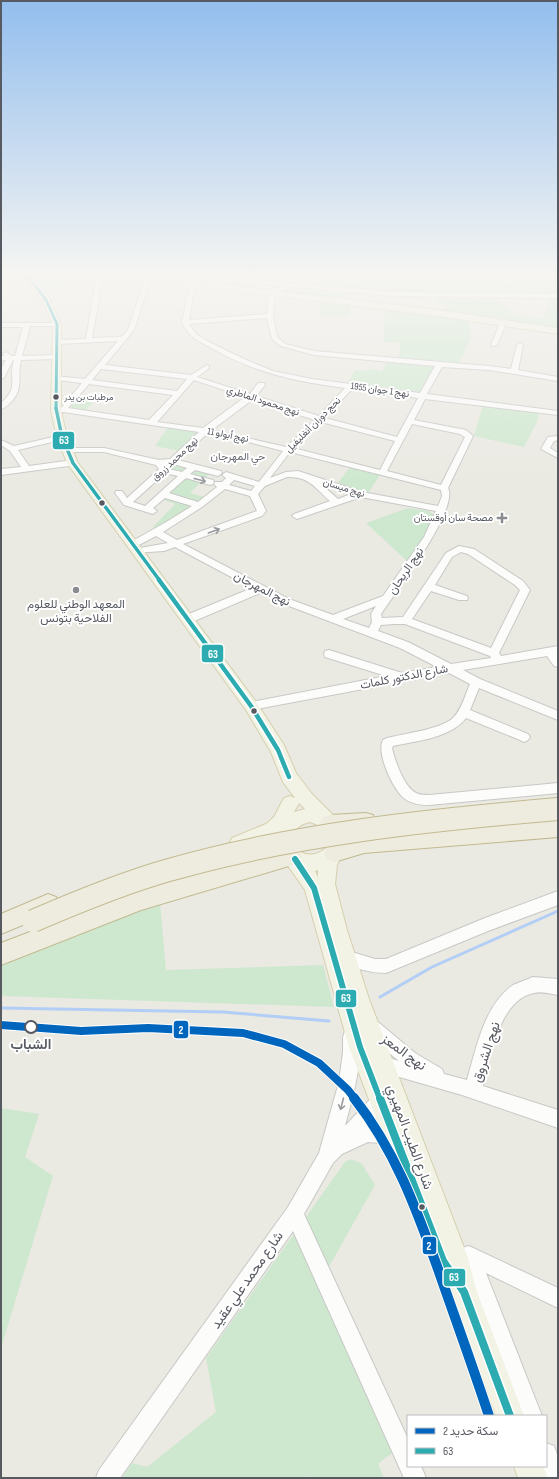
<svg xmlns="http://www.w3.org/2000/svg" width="559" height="1479" font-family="'Sofia Sans Condensed',Vazirmatn,sans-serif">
<rect width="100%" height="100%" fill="#eae9e2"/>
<path fill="#cee8cf" d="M197,275H558V294C516,294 475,295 433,293C355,290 275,285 197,275Z
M35,277H68L67,289L42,290Z
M288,289L347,294L344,299L284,292L283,291Z
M434,298L496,299L506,308L514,314L543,319L548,303L546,299H558V328L444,311L447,304L434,303Z
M318,300L350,304V316L321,317Z
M385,310L469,320L471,338L459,364L399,359L400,343L384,342Z
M387,362L433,367H435L422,392L348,382L355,370L366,371L368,369L382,371Z
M76,397L95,400L84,412L72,409L69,406Z
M483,405L539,412L537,422L524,447L474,436Z
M168,427L193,431L196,434L179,451L155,446Z
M172,464L210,473L190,493L205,497L158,529L153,527L175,504L161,499L181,479L162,473Z
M350,467L380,475L368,493L338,483Z
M408,508L429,511L436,516L419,547L414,549L416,552L409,563L366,523Z
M160,903L166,970L323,965L334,1007L1,996V966Z
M1,1108L39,1114L25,1157L53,1176L1,1348Z
M351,1159L362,1164L375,1185L326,1272L405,1443L378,1464L384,1478H308L307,1476L304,1478H122L132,1463L147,1467L216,1412L206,1358L345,1162Z"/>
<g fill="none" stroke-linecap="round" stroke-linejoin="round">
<path stroke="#b3cef6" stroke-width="3" d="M380,997L432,967L558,911
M1,1008L223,1012L329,1021"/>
<g stroke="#c8c8c7" stroke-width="2">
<path id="minor" d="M97,275H103L92,338L121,337L128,330L145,278L148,276L151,278L134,330L105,365L191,375L207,365L209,366V368L197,377L250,394L258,383H264L265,385L256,396L319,416L345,388C297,382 256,373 213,349C200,342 188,337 182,322L190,282L195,283L189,320L267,314L269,293L275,289L283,286L203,280L177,275H194L394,292L558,294V298L394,296L294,287L275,294L273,316L277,337L285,344L314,351L489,366L511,369L517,345L520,343L523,345L518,370L558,377V381L489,370L442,367L427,394L558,411V415L425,399L414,420L466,430L473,436L448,488C459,510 395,593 381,614L382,618L403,617L446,553L459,546L474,549L523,581L530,590L499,653L501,656L558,646V667L554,666L547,656L463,670L480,679L558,711V720L479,688L470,710L528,734L530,737L528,740L524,742L520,740L466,718C451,738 416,741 393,746L392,748C395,761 404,787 416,793C420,795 425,795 429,795L558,783V793L429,805C421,805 412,804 405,799C393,790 376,753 383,740L387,738C403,734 442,729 453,718C462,709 465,695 470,684L449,673L251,710L247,709L245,706L247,703L251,702L386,676L325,657L324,654L325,651L329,650L402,673L437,667L400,648L281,603L260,593L192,622H184L183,619L184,616L252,588L175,547L164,551L134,553L132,551L134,549L168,543L156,536L135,547H129L127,545L129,543L168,521L192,506L165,498L153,508L157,511L153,514L124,505L115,493L116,491H122L127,498L159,469L156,465L104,452H67L63,450L67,448H104L159,460L170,459L199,432L63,412L56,413L52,411L61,408L82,383L57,380H54V376L85,379L118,341L58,344L55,342L58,340L86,339ZM267,318L272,339L281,346L314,355L435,366L420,393L312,379L273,371L244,359L207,341L195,333L189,324ZM101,369L187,379L177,391L92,380ZM194,380L245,397L203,428L157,422ZM89,384L173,395L149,420L68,408ZM352,389L418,398L397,437L325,418ZM252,400L315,420L286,447L212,430ZM321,422L395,441L380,470L293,448ZM412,424L460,434L465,437L441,485L387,471ZM207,434L225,436L283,451L259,482L226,472L222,475L226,478L222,482H215L214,484L217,487L198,502L169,493L186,478L210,485L213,484L214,482L213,480L190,474L195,470L218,476L222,473L221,471L178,460ZM290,452L441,490L442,496L438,506L362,492L298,471L286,472L270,478ZM174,464L187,468L182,472L169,469ZM165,473L178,476L145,506L133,502ZM287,477C309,476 315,488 330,501L294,514L292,516L297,519L361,497L436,511L424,537L383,596L333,615L289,599L183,544L262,516L266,511L258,494L265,486ZM234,480L255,486L251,491L229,485ZM322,485L351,494L338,499ZM225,489L250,496L257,511L177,540L163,532L202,507ZM461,552L468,554L515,585L520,590L491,648L412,619L431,591L459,600H467L468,598L467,596L435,585L452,557ZM376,606L371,614L372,622L369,628L343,619ZM394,624H405L490,656L491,658L451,664L408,642L378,631L381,625Z
M503,321L506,323L497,345L492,346L491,345L500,323Z
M1,323H59V325L57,326H30L22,356L57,355L60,357L57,359L21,360C17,375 24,390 11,402C8,405 5,408 1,409V403C20,386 8,381 14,360H13L4,378H1V369L6,360H1V356H4L3,354L6,352L12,356H15L23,327H1Z
M62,435L66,437L65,439L18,450L29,466L73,460L76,461L77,463L76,465L1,475V469L21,467L10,451L1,445V440L14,446Z
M558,436V440L554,441L550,448L558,453V458L541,449L548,437Z
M558,891V905L488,931L386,973C370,973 354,968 340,962L338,957L340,952L345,950L375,959H386L485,918Z
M533,977L558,979V995C550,994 541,991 534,993C500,999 489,1058 483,1086L558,1110V1128L462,1095L375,1070L373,1064L375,1058L381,1056L399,1061L366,1034L364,1028L366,1022L372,1020L378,1022L415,1053L442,1069L444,1074L467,1080C476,1049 484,1005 513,985C519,982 527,980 533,977Z
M351,1029L357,1031C366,1054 351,1103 345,1126L377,1092L383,1090L389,1092L391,1098L389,1104L369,1125C381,1124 391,1130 401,1135L404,1141L401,1147L395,1150L380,1143L368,1142L342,1154L333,1163L304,1214L408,1439V1466H421L426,1478H404L293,1231L120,1478H96L99,1470L288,1207L319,1153L339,1082L343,1052V1037L345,1031Z
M469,1246L558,1288V1308L486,1273L542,1416H522L463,1265L458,1263L456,1256L458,1249Z
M546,1443L554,1446L558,1457V1478H544L540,1466H546Z"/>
</g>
<g stroke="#d5d0ad" stroke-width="2">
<path id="major" d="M23,275H31L50,300L61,324V411L67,437L78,463L256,702L284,745L296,773L312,794L339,821L346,836V845L337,865L335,884L347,930L369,999L468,1258L477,1292L524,1416H496L451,1292L447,1290L434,1270L349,1047L305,890L279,853L274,840L275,836L238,852L232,850L229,844L232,838L266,824L274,817L284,798L290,796L295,798L283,782L271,752L246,710L67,463L57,437L51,411L53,324L42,300ZM297,801L305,809L294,812L299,803ZM310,822C322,826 333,834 326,848C300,870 274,830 310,822ZM318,870V877L315,871Z
M114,275H139L438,310L558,328V334L438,316L118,277Z
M514,1466H543L548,1478H518Z"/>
</g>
<g stroke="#c1ba90" stroke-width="2">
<path id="highway" d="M366,813L373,815L376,821L373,827C359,832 337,834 323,829L320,823L323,817L330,815Z
M558,819V837L364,853L334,862L327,859L324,853L327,847L364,835Z
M292,848L299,851L302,857L299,863L141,910L1,965V943L140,890Z
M48,894L56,897L59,904L56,911L1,934V914Z"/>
</g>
<use href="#minor" fill="#fcfcfb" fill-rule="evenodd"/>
<use href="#major" fill="#f2f2e5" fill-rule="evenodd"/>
<use href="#highway" fill="#eeecde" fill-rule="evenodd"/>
<g stroke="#c1ba90" stroke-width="24" stroke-linecap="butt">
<path id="highway-bridge" d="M33,921C77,902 123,883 169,870C295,834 428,820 558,809"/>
</g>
<use href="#highway-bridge" stroke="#eeecde" stroke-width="22"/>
<g stroke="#fff" stroke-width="4.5">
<path id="bus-1-far4" d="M27,275L46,300L57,324L56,409"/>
</g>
<g stroke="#fff" stroke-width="5.5">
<path id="bus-1-far3" d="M56,408L62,437L73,463L160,581"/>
</g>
<g stroke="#fff" stroke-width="8">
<path id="bus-1-far2" d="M159,580L251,706L278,750L289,777"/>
</g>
<g stroke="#fff" stroke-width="9">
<path id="bus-1-far1" d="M295,859L314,888L360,1047L380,1099"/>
</g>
<g stroke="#fff" stroke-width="11">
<path id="bus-1" d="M380,1098L443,1261L464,1292L510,1416"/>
</g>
<use href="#bus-1-far4" stroke="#2cacb0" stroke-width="3"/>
<use href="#bus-1-far3" stroke="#2cacb0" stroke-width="3.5"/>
<use href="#bus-1-far2" stroke="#2cacb0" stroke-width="4.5"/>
<use href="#bus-1-far1" stroke="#2cacb0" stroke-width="6"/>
<use href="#bus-1" stroke="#2cacb0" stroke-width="8"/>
<g stroke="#fff" stroke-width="10">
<path id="rail-1-far1" d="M1,1025L81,1031L148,1028L243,1033L284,1044L319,1063L348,1090L355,1099"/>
</g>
<g stroke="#fff" stroke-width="12">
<path id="rail-1" d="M354,1098C395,1150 416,1208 438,1269C455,1318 473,1367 489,1416"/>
</g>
<use href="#rail-1-far1" stroke="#0065bd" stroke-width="8"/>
<use href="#rail-1" stroke="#0065bd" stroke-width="10"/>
</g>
<defs><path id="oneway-shaft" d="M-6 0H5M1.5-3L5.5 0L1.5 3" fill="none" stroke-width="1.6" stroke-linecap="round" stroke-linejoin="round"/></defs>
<g stroke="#9a9b9f">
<use href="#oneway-shaft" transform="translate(200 480) rotate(15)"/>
<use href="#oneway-shaft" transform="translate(214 531) rotate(-20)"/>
<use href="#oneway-shaft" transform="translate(342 1104) rotate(104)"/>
</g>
<linearGradient id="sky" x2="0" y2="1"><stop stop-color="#93beee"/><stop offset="0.57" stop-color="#f6f5f2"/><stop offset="1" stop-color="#f6f5f2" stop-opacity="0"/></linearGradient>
<rect width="559" height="482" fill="url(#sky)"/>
<g fill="#585a62" stroke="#fff" stroke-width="1.5">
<circle cx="56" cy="397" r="3.5"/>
<circle cx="102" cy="503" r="3.5"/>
<circle cx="254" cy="711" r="3.5"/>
<circle cx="422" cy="1207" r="3.5"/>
</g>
<g fill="#8b8c8f" stroke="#fff" stroke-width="1.5">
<path d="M500 512h4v4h4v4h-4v4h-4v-4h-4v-4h4z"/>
<circle cx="76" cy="590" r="4"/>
</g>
<circle fill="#fff" stroke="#585a62" stroke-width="2" cx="31" cy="1027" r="6"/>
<g text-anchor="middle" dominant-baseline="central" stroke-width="4" stroke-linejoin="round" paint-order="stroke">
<g font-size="9" fill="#585a62" stroke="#fff" text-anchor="start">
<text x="64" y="397">مرطبات بن يدر</text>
</g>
<g font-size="10" fill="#585a62" stroke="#fff">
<text transform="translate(380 390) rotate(8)">نهج 1 جوان 1955</text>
<text transform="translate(263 401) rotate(18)">نهج محمود الماطري</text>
<text transform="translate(313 425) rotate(-45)">نحج دوران أنغليفيل</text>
<text transform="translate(228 435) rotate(11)">نهج أبولو 11</text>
<text transform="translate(175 459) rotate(-43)">نهج محمد زروق</text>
<text transform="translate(344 488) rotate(17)">نهج ميسان</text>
</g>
<g font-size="10" fill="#585a62" stroke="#fff" text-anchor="end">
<text x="493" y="518">مصحة سان أوقستان</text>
</g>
<g font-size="11" fill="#696c74" stroke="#fff">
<text x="238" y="456">حي المهرجان</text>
</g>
<g font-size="12" fill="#585a62" stroke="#fff">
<text transform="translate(406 571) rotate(-56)">نهج الريحان</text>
<text transform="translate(262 589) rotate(27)">نهج المهرجان</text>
<text transform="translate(404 677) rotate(-11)">شارع الدكتور كلمات</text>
</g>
<g font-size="12" fill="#585a62" stroke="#fff">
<text x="76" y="604">المعهد الوطني للعلوم<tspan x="76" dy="14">الفلاحية بتونس</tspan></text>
</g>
<g font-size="14" font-weight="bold" fill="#585a62" stroke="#fff">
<text x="31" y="1044">الشباب</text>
</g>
<g font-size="14" fill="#585a62" stroke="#fff">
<text transform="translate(404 1052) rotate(36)">نهج المعز</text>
<text transform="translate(486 1052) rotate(-72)">نهج الشروق</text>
<text transform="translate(410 1137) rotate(70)">شارع الطيب المهيري</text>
<text transform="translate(247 1280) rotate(-55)">شارع محمد علي عقيد</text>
</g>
</g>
<g stroke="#fff" stroke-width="1.5">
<rect x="52" y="431" width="23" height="19" rx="4" fill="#2cacb0"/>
<rect x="201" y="644" width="23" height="19" rx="4" fill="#2cacb0"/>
<rect x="335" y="989" width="22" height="19" rx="4" fill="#2cacb0"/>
<rect x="173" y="1020" width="16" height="19" rx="4" fill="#0065bd"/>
<rect x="422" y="1236" width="15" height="19" rx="4" fill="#0065bd"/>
<rect x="443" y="1268" width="23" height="19" rx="4" fill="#2cacb0"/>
</g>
<g font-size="11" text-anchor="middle" font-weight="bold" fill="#fff">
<text x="64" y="444">63</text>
<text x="213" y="658">63</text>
<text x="346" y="1002">63</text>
<text x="181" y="1034">2</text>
<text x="429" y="1250">2</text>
<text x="454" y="1281">63</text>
</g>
<rect width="559" height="1479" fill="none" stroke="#585a62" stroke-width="4"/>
<rect x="407" y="1415" width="140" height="52" fill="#ffffff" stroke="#bcbdc0"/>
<rect x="415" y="1428" width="20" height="6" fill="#0065bd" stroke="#bcbdc0"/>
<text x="443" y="1435" font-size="12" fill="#585a62">سكة حديد 2</text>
<rect x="415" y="1448" width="20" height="6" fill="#2cacb0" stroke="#bcbdc0"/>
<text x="443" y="1455" font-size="12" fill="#585a62">63</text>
</svg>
